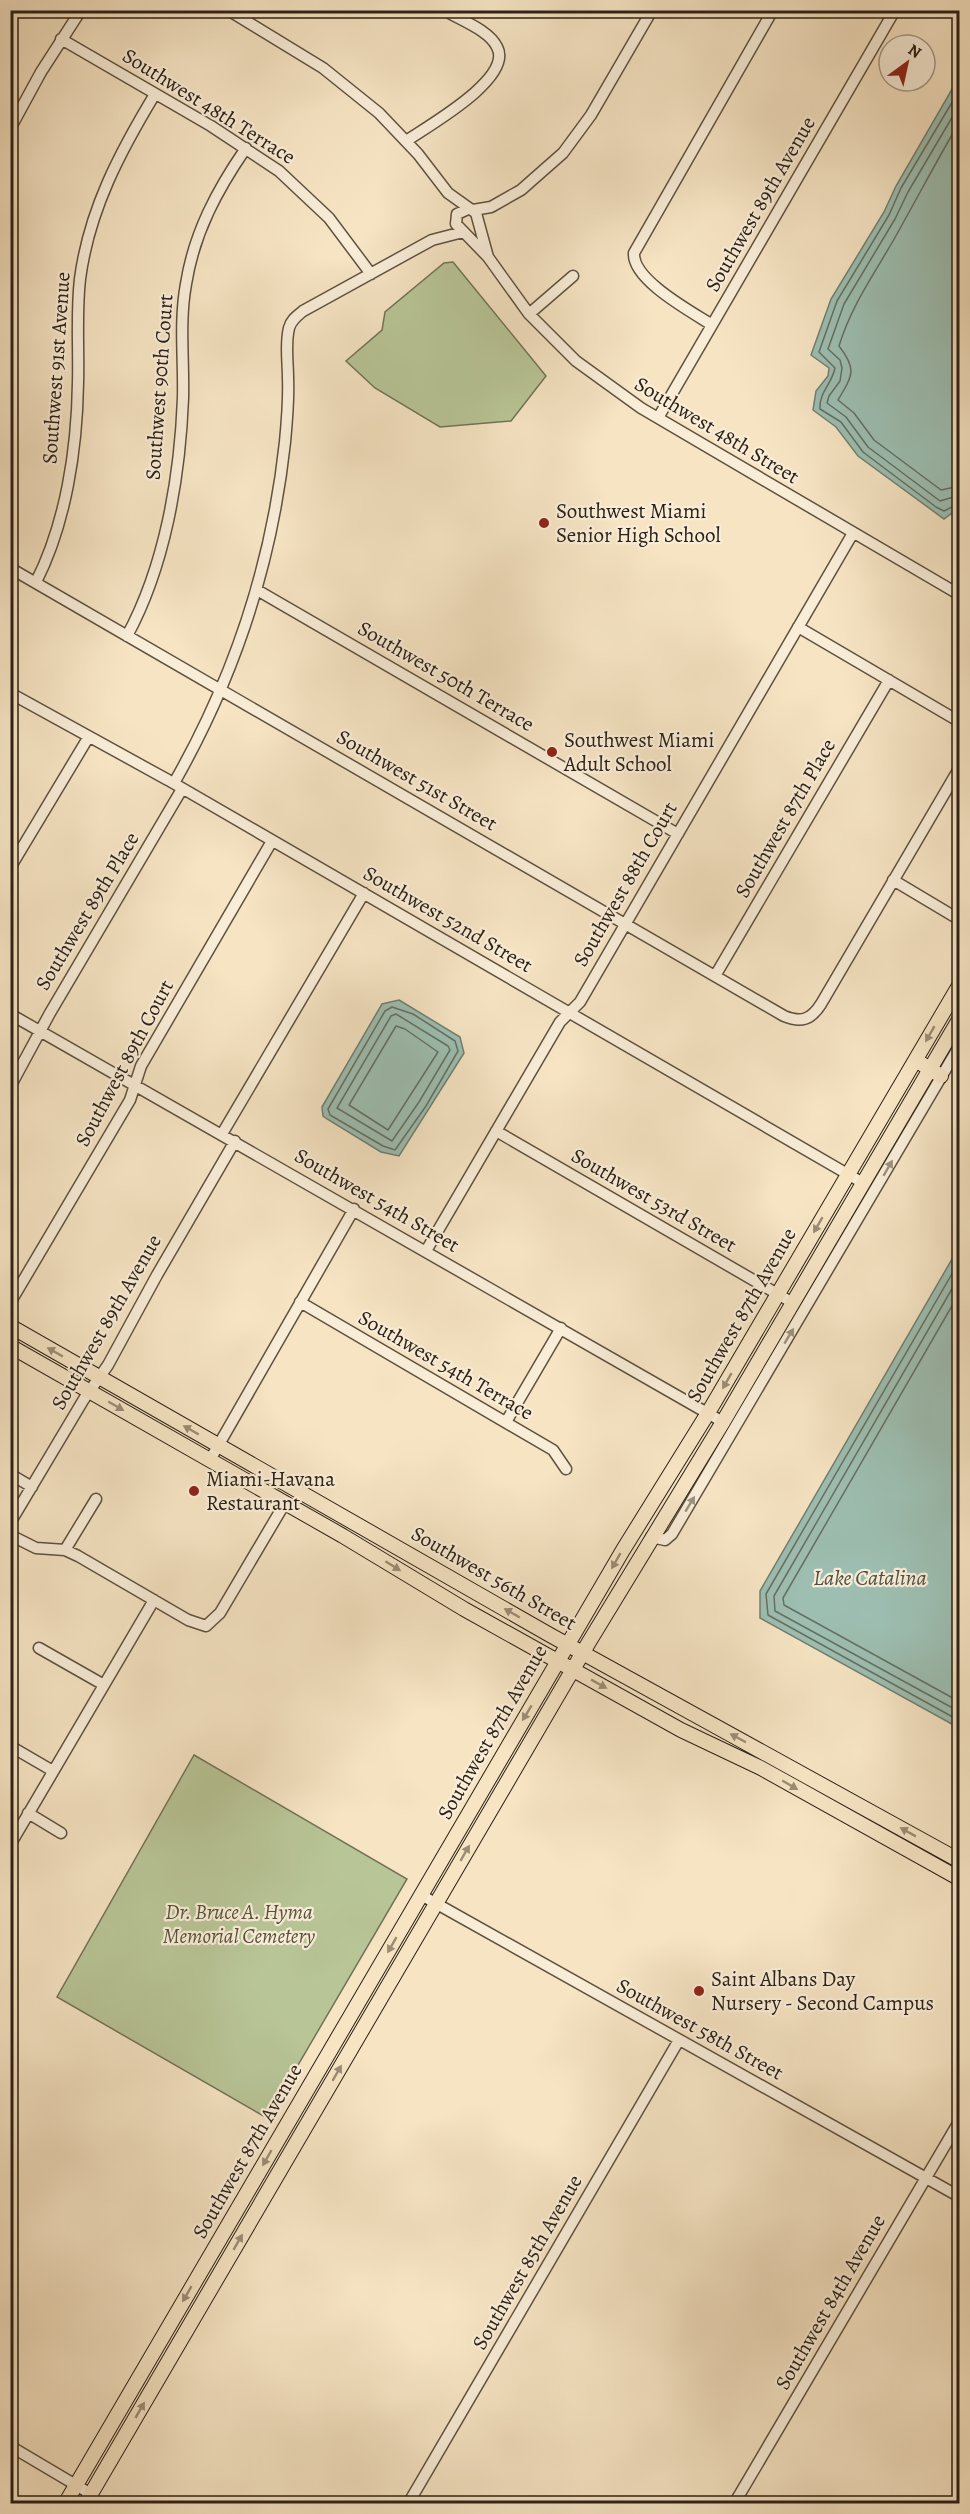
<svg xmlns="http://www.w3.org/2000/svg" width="970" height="2514" viewBox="0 0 970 2514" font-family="Alegreya,serif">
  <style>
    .green { fill: #b8c597; stroke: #727356; stroke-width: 1.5 }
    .water { fill: #9dbfb2; stroke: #708074; stroke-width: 1.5 }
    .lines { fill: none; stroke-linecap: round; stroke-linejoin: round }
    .shore { stroke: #647064; stroke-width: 1.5 }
    .minor-casing { stroke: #5e5241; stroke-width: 13 }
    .major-casing { stroke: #2c2116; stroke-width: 16 }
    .minor { stroke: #f9edd8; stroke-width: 10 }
    .major { stroke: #f6e4c3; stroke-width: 14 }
    .oneway { fill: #9b8c75 }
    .oneway2 { fill: #9d9181 }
    .poi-dot { fill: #8f2418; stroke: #f9edd8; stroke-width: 2 }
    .labels { text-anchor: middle; stroke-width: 4.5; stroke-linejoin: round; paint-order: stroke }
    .street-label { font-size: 21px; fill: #2c2116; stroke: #f9edd8 }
    .poi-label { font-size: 21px; fill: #2c2116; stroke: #f9edd8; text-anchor: start }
    .park-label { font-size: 21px; font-style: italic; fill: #56523d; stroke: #f9edd8 }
    .water-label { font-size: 22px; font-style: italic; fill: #4e5045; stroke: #f9edd8 }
  </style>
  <rect width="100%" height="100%" fill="#f6e4c3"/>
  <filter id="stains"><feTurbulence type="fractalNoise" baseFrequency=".00333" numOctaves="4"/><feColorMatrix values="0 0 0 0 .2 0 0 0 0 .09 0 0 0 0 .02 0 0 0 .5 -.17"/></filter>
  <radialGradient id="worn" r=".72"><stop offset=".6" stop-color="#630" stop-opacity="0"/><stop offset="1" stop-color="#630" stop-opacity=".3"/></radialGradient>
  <path class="green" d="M453 262 546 376 511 421 440 427 375 388 346 361 382 330 385 312 444 263Z
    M194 1755 407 1879 267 2118 57 1997Z"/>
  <path class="water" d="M959 77 960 507 944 519 858 456 836 427 813 410 816 391 828 376 829 368 811 355 831 299 884 212 896 186Z
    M399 1000 460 1037 464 1053 399 1156 381 1152 327 1119 323 1116 322 1107 382 1004Z
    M959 1247 960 1728H959L760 1618V1591Z"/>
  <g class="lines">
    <path class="shore" d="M960 89 901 188 889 215 837 301 819 352 835 368C832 384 819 392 820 409L841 422 863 452 936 507 944 511 960 503
      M960 104 908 192 895 219 844 304 828 349 840 360 842 368 840 381 829 396 827 403 846 417 868 447 940 501 960 495
      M960 121C940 155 922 189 903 223 881 265 853 300 839 346 857 369 853 375 838 400L854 413 874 440 941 490 960 486
      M392 1007 413 1014 455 1041 458 1051 426 1106 395 1150 383 1146 330 1115 328 1109 385 1011Z
      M396 1014 448 1046 450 1050 419 1102 392 1141 337 1108 391 1016Z
      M396 1026 405 1029 438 1052 388 1130 349 1105Z
      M960 1260 766 1594 768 1615 960 1721
      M960 1275 774 1596 775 1611 960 1712
      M960 1292 783 1598 784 1605 960 1702"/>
    <g class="minor-casing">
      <path id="minor" d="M228 10 323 68 379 113 418 154 448 193 476 213 488 257 529 314 576 361 641 408 960 595
        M61 39 211 126 279 171 329 218 371 274
        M10 129 41 72 81 10
        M406 141C428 126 514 78 497 47 489 30 460 20 444 10
        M468 209 457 214 456 224 488 257
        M473 210 491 207 521 190 563 153 591 115 652 10
        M529 314 573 276
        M712 325C692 312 632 280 634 253L773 10
        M658 418 895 10
        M10 568 784 1016C801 1023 811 1020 821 1004L960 767
        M36 582C66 523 77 449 78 383 79 348 76 314 80 279 89 210 120 152 155 94
        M257 590 678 834
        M798 627 960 722
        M127 636C165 566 180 477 183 398 184 360 179 322 186 284 194 233 217 190 246 148
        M10 693 168 780 863 1183
        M174 783C234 678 272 563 285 442 287 421 289 400 288 378 288 362 285 344 289 328 291 320 297 316 303 311L432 240 463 232
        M10 868 88 738
        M893 880 960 920
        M715 976 889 680
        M10 1014 723 1422
        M10 1087 50 1013 182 789
        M496 1131 793 1303
        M222 1134 364 893
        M426 1251 560 1022 580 1002 853 533
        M300 1302 553 1450 566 1469
        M10 1303 130 1100 141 1066 272 841
        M506 1422 561 1328
        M210 1460 354 1209
        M10 1474 32 1487
        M10 1523 84 1399 108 1365 157 1275 235 1141
        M10 1535 36 1548 65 1550 78 1556 188 1620 206 1626 220 1613 285 1503
        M651 1537 665 1540 672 1534 960 1045
        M65 1550 96 1499
        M39 1648 104 1685
        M10 1746 53 1771
        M28 1813 61 1833
        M10 1845 154 1600
        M421 1895 960 2197
        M10 2446 91 2494
        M408 2504 679 2040
        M734 2504 960 2120"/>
    </g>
    <g class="major-casing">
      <path id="major" d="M922 1064 941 1076
        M10 1326 550 1635 960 1861
        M10 1346 343 1536 464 1609 681 1730 761 1768 960 1879
        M65 2504 623 1550 708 1413 960 984
        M85 2504 589 1642 723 1422 960 1018"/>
    </g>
    <use href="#minor" class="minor"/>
    <use href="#major" class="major"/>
  </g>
  <defs><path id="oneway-solid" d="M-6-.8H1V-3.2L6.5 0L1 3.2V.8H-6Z" transform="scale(1.5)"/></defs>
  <g class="oneway">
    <use href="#oneway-solid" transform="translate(930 1034) rotate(120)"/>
    <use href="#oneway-solid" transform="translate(818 1225) rotate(120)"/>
    <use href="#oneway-solid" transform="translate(55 1352) rotate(-150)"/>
    <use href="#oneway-solid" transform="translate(727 1381) rotate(120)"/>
    <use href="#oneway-solid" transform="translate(116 1406) rotate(30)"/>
    <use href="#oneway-solid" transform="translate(191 1430) rotate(-150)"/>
    <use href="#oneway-solid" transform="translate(616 1561) rotate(120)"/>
    <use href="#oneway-solid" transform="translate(393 1566) rotate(32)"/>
    <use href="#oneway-solid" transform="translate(512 1613) rotate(-150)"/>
    <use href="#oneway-solid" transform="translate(599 1684) rotate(29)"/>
    <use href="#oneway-solid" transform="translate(527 1713) rotate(121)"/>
    <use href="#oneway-solid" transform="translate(738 1738) rotate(-152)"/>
    <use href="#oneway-solid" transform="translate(790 1785) rotate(30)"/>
    <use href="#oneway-solid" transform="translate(908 1832) rotate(-151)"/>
    <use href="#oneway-solid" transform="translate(465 1853) rotate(-60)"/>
    <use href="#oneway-solid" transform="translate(392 1945) rotate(120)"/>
    <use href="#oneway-solid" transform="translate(337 2073) rotate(-60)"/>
    <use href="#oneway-solid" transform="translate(267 2158) rotate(120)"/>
    <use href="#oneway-solid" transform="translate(238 2242) rotate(-60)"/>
    <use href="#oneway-solid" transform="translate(187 2294) rotate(120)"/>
    <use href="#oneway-solid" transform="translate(140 2410) rotate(-60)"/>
  </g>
  <g class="oneway2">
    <use href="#oneway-solid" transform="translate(888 1168) rotate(-60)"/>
    <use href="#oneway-solid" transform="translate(789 1336) rotate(-59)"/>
    <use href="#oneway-solid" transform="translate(690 1504) rotate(-59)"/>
  </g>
  <g class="poi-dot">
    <circle cx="544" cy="523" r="6"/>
    <circle cx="552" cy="752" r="6"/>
    <circle cx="194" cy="1491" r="6"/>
    <circle cx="699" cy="1991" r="6"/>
  </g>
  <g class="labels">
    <g class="street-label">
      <text transform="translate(209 106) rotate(32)" y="7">Southwest 48th Terrace</text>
      <text transform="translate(760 204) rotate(-60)" y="7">Southwest 89th Avenue</text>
      <text transform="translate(56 368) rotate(-86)" y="7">Southwest 91st Avenue</text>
      <text transform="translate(159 387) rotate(-86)" y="7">Southwest 90th Court</text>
      <text transform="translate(717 430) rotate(31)" y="7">Southwest 48th Street</text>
      <text transform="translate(446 676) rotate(30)" y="7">Southwest 50th Terrace</text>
      <text transform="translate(417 780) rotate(30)" y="7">Southwest 51st Street</text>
      <text transform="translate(785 818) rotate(-60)" y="7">Southwest 87th Place</text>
      <text transform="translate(625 884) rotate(-60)" y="7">Southwest 88th Court</text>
      <text transform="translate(87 911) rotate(-59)" y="7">Southwest 89th Place</text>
      <text transform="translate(448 919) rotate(30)" y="7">Southwest 52nd Street</text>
      <text transform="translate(124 1063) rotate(-62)" y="7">Southwest 89th Court</text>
      <text transform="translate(377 1200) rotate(30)" y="7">Southwest 54th Street</text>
      <text transform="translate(654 1200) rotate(30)" y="7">Southwest 53rd Street</text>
      <text transform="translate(741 1315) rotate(-60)" y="7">Southwest 87th Avenue</text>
      <text transform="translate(106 1322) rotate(-60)" y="7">Southwest 89th Avenue</text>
      <text transform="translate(446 1365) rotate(30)" y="7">Southwest 54th Terrace</text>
      <text transform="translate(494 1578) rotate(30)" y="7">Southwest 56th Street</text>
      <text transform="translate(492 1732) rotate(-60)" y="7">Southwest 87th Avenue</text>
      <text transform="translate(700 2029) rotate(29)" y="7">Southwest 58th Street</text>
      <text transform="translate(247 2151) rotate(-60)" y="7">Southwest 87th Avenue</text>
      <text transform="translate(527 2262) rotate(-60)" y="7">Southwest 85th Avenue</text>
      <text transform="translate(830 2302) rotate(-60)" y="7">Southwest 84th Avenue</text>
    </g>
    <g class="poi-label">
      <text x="556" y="518">Southwest Miami<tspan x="556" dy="24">Senior High School</tspan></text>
      <text x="564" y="747">Southwest Miami<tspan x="564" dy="24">Adult School</tspan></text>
      <text x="206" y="1486">Miami-Havana<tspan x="206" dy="24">Restaurant</tspan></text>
      <text x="711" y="1986">Saint Albans Day<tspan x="711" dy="24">Nursery - Second Campus</tspan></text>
    </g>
    <g class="park-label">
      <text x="239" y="1919">Dr. Bruce A. Hyma<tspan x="239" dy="24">Memorial Cemetery</tspan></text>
    </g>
    <g class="water-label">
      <text x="870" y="1585">Lake Catalina</text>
    </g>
  </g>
  <rect width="970" height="2514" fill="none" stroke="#f6e4c3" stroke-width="36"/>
  <rect x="12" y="12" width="946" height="2490" fill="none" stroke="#2c2116" stroke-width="3"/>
  <rect x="18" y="18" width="934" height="2478" fill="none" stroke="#2c2116" stroke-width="1.5"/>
  <g transform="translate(907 63) rotate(33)"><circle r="28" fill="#f9edd8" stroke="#a79b8a" stroke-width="1.5"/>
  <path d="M0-4.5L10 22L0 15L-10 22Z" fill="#8f2418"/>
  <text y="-9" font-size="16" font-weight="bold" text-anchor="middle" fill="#2c2116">N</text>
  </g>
  <rect width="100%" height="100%" filter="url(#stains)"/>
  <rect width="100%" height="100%" fill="url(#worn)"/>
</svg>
